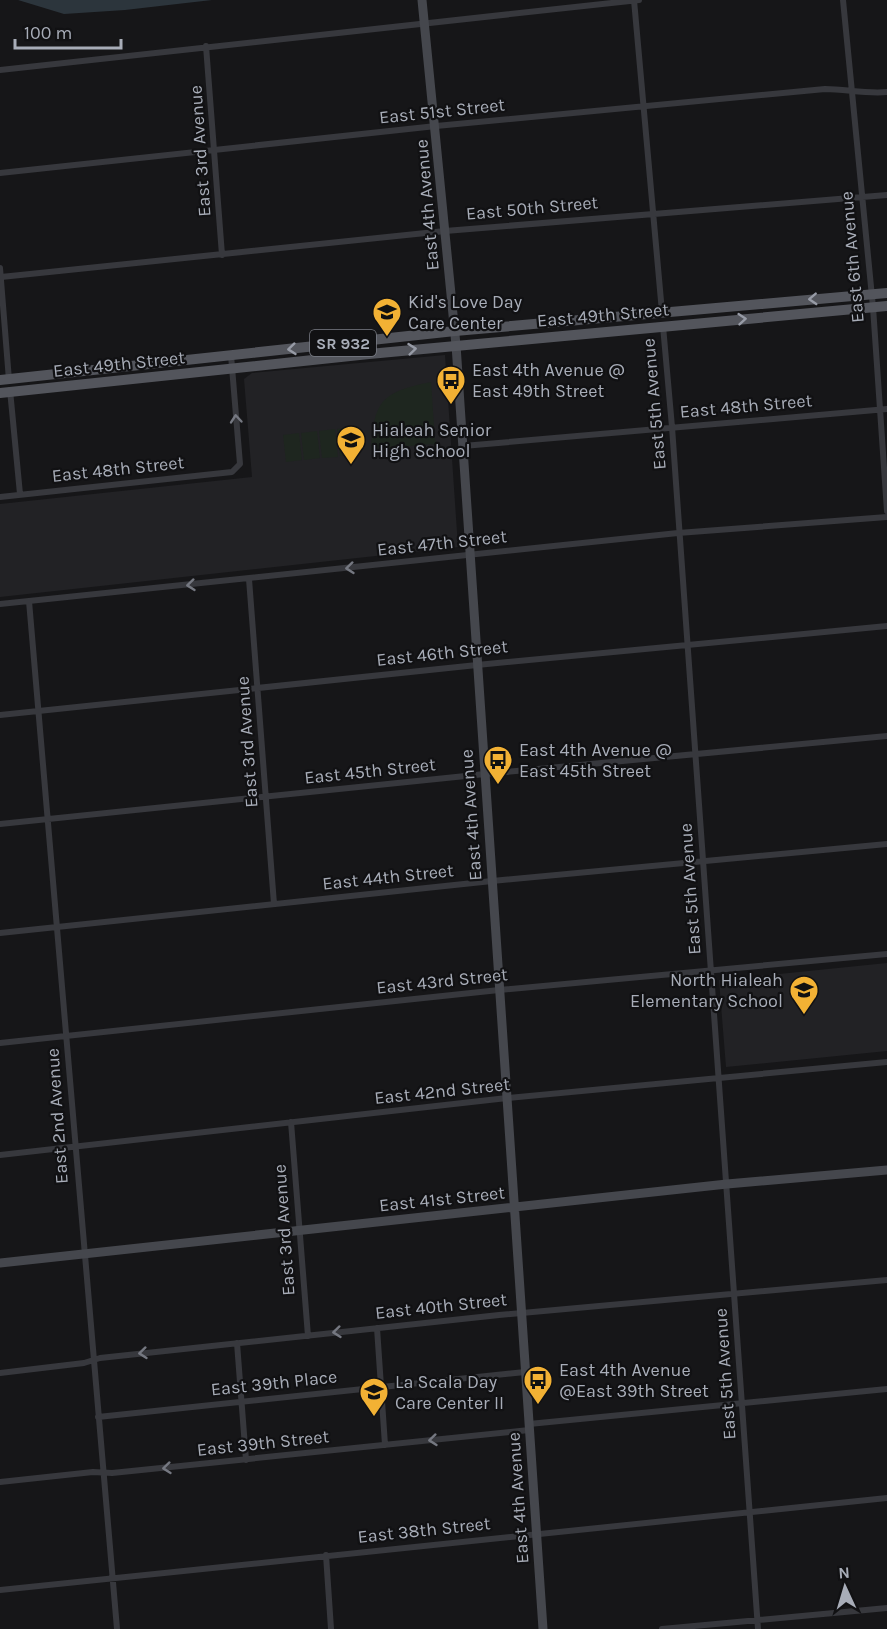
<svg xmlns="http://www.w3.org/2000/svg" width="887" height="1629" viewBox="0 0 887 1629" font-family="Karla,sans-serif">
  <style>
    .built { fill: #222225 }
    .green { fill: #1e261f }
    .water { fill: #2c353c }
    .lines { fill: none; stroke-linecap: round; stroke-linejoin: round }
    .street { stroke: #37383d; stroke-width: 6 }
    .secondary { stroke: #45474d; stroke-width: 9 }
    .primary { stroke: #53555c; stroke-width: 10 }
    .oneway { stroke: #979ba6 }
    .oneway2 { stroke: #757881 }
    .labels { text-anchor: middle; stroke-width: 4.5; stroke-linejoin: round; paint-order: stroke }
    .shield { fill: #111113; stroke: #7b7e86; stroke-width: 1.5 }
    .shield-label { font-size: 16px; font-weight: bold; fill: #a8adb8 }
    .street-label { font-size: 18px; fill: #a8adb8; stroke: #111113 }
    .poi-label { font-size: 18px; fill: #a8adb8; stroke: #111113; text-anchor: start }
  </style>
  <rect width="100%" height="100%" fill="#161618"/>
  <path class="built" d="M445 355 458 547 0 597V504L252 477 244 379 252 373Z
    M887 963V1051L726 1067 719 980Z"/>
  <path class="green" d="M431 382 435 440 439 446 431 444 371 450C374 400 382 392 431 382Z
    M354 427 357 454 340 456 337 429Z
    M335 429 338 457 322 458 319 431Z
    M317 431 320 458 304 460 301 433Z
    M299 433 302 460 286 462 283 435Z"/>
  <path class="water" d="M18 0H212L125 10 64 14Z"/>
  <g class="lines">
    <path class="street" d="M634 0 662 312
      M843 0 873 307 887 511
      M206 46 222 255
      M0 70 639 0
      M0 173 436 126 825 89C846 89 865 94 887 92
      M0 268 9 380
      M1 277 445 231 887 195
      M663 326 672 427 758 1629
      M10 390 20 494
      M463 446 887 409
      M0 497 232 472 240 464 231 355
      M249 579 274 904
      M29 601 117 1629
      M0 604 678 533 887 517
      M0 715 477 665 887 626
      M0 824 485 774 887 736
      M0 933 492 881 887 844
      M0 1043 499 990 887 954
      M291 1122 308 1336
      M0 1155 507 1098 887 1062
      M377 1328 385 1445
      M237 1343 246 1460
      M0 1373 84 1363 100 1358 499 1315 887 1280
      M98 1417 525 1372
      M529 1424 887 1389
      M0 1482 93 1472 112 1473 529 1430
      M326 1555 331 1629
      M0 1590 887 1498
      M662 1629 887 1608"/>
    <path class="secondary" d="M422 0 456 345 543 1629
      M0 1263 727 1184 887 1170"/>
    <path class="primary" d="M0 380 455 331 887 293
      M0 393 369 354 887 306"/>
  </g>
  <defs><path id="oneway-chevron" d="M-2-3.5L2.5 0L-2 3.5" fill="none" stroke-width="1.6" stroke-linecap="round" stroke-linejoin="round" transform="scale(1.5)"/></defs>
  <g class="oneway">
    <use href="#oneway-chevron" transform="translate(813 299) rotate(177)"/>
    <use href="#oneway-chevron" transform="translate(742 319) rotate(-5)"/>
    <use href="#oneway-chevron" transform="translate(292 349) rotate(174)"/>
    <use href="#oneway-chevron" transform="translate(412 349) rotate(-6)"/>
  </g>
  <g class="oneway2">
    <use href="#oneway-chevron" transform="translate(236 419) rotate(-95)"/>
    <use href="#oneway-chevron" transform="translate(350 568) rotate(174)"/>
    <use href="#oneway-chevron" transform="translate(191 585) rotate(174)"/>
    <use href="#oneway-chevron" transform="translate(337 1332) rotate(174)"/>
    <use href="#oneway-chevron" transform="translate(143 1353) rotate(174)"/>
    <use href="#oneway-chevron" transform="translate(433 1440) rotate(174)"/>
    <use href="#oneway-chevron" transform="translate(167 1468) rotate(174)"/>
  </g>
  <defs>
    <g id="school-pin" transform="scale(1.5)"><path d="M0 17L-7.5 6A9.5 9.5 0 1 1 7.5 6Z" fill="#f2b134" stroke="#111113"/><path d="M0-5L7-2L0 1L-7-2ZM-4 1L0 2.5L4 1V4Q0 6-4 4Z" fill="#111"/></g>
    <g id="bus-pin" transform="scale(1.5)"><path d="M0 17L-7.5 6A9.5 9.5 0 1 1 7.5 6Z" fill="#f2b134" stroke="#111113"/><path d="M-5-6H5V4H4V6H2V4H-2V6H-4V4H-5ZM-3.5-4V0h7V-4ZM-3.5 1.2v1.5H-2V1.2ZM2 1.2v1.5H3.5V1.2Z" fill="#111"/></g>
  </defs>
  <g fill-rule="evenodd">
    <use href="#school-pin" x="387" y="312"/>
    <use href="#bus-pin" x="451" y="380"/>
    <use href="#school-pin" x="351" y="440"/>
    <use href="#bus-pin" x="498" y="760"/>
    <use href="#school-pin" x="804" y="990"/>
    <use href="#bus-pin" x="538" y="1380"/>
    <use href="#school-pin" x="374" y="1392"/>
  </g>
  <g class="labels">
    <rect class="shield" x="310" y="330" width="66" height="26" rx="4.5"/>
    <g class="shield-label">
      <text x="343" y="349">SR 932</text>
    </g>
    <g class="street-label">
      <text transform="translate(442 111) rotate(-6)" y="6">East 51st Street</text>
      <text transform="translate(200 151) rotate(-94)" y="6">East 3rd Avenue</text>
      <text transform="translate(427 205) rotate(-95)" y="6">East 4th Avenue</text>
      <text transform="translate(532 208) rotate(-5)" y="6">East 50th Street</text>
      <text transform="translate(852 257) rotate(-95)" y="6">East 6th Avenue</text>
      <text transform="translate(603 315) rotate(-5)" y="6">East 49th Street</text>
      <text transform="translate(119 364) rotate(-6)" y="6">East 49th Street</text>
      <text transform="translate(654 404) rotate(-95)" y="6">East 5th Avenue</text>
      <text transform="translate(746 406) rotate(-5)" y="6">East 48th Street</text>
      <text transform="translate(118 469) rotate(-6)" y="6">East 48th Street</text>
      <text transform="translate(442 543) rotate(-6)" y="6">East 47th Street</text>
      <text transform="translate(442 653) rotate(-6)" y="6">East 46th Street</text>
      <text transform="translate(247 742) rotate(-94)" y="6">East 3rd Avenue</text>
      <text transform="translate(370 771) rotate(-6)" y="6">East 45th Street</text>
      <text transform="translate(471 815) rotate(-94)" y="6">East 4th Avenue</text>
      <text transform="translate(388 877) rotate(-6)" y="6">East 44th Street</text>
      <text transform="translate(690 889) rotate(-94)" y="6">East 5th Avenue</text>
      <text transform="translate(442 981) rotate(-6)" y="6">East 43rd Street</text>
      <text transform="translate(442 1091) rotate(-6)" y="6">East 42nd Street</text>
      <text transform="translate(57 1116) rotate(-94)" y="6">East 2nd Avenue</text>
      <text transform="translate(442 1199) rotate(-6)" y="6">East 41st Street</text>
      <text transform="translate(284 1230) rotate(-94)" y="6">East 3rd Avenue</text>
      <text transform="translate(441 1306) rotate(-6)" y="6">East 40th Street</text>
      <text transform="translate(725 1374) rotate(-94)" y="6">East 5th Avenue</text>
      <text transform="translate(274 1383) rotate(-6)" y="6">East 39th Place</text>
      <text transform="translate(263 1443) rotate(-6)" y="6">East 39th Street</text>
      <text transform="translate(518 1498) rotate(-94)" y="6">East 4th Avenue</text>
      <text transform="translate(424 1530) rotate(-6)" y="6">East 38th Street</text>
    </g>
    <g class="poi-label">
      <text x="408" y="308">Kid's Love Day<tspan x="408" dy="21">Care Center</tspan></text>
      <text x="472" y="376">East 4th Avenue @<tspan x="472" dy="21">East 49th Street</tspan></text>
      <text x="372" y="436">Hialeah Senior<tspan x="372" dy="21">High School</tspan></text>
      <text x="519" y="756">East 4th Avenue @<tspan x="519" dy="21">East 45th Street</tspan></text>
      <text x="783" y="986" text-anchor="end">North Hialeah<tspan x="783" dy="21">Elementary School</tspan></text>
      <text x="559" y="1376">East 4th Avenue<tspan x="559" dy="21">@East 39th Street</tspan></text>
      <text x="395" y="1388">La Scala Day<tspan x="395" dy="21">Care Center II</tspan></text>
    </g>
  </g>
  <g transform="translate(845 1587) rotate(356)" stroke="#111113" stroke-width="4.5" paint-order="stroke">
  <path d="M0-4.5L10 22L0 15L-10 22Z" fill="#a8adb8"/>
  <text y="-9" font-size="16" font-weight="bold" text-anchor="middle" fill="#a8adb8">N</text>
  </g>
  <path d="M15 39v9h106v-9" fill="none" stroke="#a8adb8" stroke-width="3"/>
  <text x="24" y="39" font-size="18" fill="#a8adb8" stroke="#111113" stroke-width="4.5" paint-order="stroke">100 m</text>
</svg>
